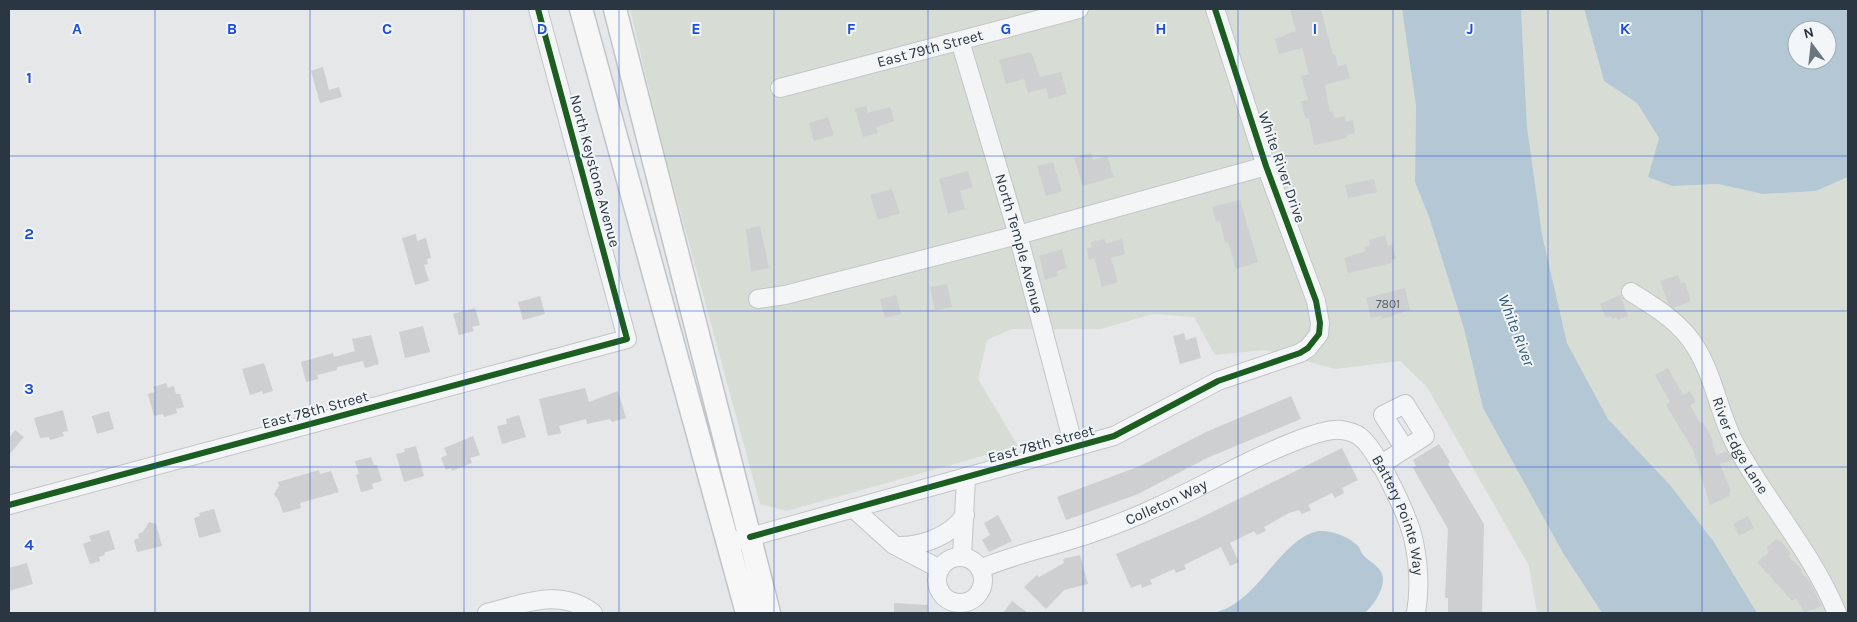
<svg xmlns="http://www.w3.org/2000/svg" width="1857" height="622" viewBox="0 0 1857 622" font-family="Karla,sans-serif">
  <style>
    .green { fill: #d7ddd5 }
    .water { fill: #b3c8d4; fill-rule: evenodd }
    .building { fill: #cdcfd1 }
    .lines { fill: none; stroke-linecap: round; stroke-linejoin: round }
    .minor-casing { stroke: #c3c5c7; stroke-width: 20 }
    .major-casing { stroke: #c1c4c7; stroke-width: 25 }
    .minor { stroke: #f4f5f6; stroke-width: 18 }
    .major { stroke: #f7f7f8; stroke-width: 22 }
    .cycleway-casing { stroke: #f3f6f8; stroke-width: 9 }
    .cycleway { stroke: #1b5e20; stroke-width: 6 }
    .grid { fill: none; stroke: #1d4ed8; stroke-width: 1; stroke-opacity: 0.55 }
    .labels { text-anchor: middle; stroke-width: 4; stroke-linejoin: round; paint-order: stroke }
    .number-label { font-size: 12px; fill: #545e67 }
    .street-label { font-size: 15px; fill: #2a3743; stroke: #f3f6f8 }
    .water-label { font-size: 16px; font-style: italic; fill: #345d78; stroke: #f3f6f8 }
    .grid-label { font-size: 16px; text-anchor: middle; font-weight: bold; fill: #1d4ed8; stroke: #f3f6f8; stroke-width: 4; stroke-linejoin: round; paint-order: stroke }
  </style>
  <rect width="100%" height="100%" fill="#e5e7e9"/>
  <path class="green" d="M630 9H1402L1416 106 1415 182 1429 217 1464 329 1483 408 1563 553 1602 613H1537L1529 566 1427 387 1400 361 1335 369 1265 350 1215 355 1194 317 1153 314 1101 329H1012L987 340 978 379 1018 446 787 511 760 504 662 144Z
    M1521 9H1584L1604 81 1637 103 1659 138 1649 177 1672 186 1718 184 1763 194 1816 191 1848 177V613H1757L1714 542 1670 485 1608 419 1567 343 1542 234 1527 127Z"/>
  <path class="water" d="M1402 9H1521L1527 127 1542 234 1567 343 1608 419 1670 485 1714 542 1757 613H1602L1563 553 1483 408 1464 329 1429 217 1415 182 1416 106Z
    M1584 9H1848V177L1816 191 1763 194 1718 184 1672 186 1648 177 1659 138 1637 103 1604 81ZM1797 30H1827V60H1797Z
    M1318 531C1331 530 1348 536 1358 546 1360 548 1361 553 1364 556 1370 562 1383 568 1383 579 1383 592 1373 605 1365 613H1214C1261 601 1277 541 1318 531Z"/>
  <path class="building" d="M1290 9H1321L1333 55 1335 54 1338 66 1346 64 1350 78 1325 85 1330 112 1333 111 1334 118 1345 116 1346 122 1353 120 1355 133 1347 135V138L1314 145 1309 119 1305 118 1301 101 1308 100 1301 76 1309 74 1302 48 1279 54 1275 39 1296 31Z
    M1030 52 1032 54 1040 77 1061 72 1067 94 1049 99 1046 88 1028 93 1024 79 1006 84 999 60Z
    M323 67 329 90 339 87 342 97 320 103 311 71Z
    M866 106 868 113 890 107 894 121 876 127 878 133 863 137 855 109Z
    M828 117 834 135 814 141 809 123Z
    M1091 153 1093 160 1107 156 1114 177 1083 186 1074 158Z
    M1053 162 1062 191 1046 196 1037 166Z
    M968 171 973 187 960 191 965 209 948 214 939 179Z
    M1374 179 1377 192 1348 198 1345 185Z
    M892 189 900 213 878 220 870 195Z
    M1240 200 1258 262 1236 269 1228 242 1225 243 1220 221 1216 222 1212 207Z
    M760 226 769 268 751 272 746 229Z
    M416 234 417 241 426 238 431 258 427 259 428 264 424 265 429 281 415 285 402 238Z
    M1385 235 1388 246 1392 245 1396 259 1391 260 1392 263 1348 273 1344 258 1366 251 1364 247 1370 245 1369 240Z
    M1105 239 1106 244 1122 239 1125 254 1111 258 1118 282 1102 287 1094 258 1089 260 1087 249 1092 247 1091 242Z
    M1062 249 1067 268 1057 271 1058 276 1045 280 1039 256Z
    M1678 275 1681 283 1685 282 1691 301 1673 308 1668 303 1660 281Z
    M947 284 952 307 935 310 930 287Z
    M1405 288 1410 310 1382 319 1381 316 1371 318 1366 298Z
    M896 295 901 314 885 318 880 299Z
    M1620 295 1628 316 1618 320 1616 317 1612 319 1611 316 1606 318 1600 304Z
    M540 296 545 314 523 320 518 302Z
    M475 308 480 325 472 327 474 331 459 335 453 314Z
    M423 326 430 352 405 358 399 332Z
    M1184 333 1186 340 1196 337 1201 358 1180 364 1173 336Z
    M371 335 379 364 365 368 363 361 337 367V370L317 375 318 379 306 382 301 362 333 353 334 357 355 351 352 339Z
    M264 363 273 391 263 394 262 391 250 395 242 369Z
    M1668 368 1683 395 1690 391 1696 402 1690 405 1700 423 1703 422 1711 436 1716 455 1727 451 1732 460 1720 464 1731 491 1729 492 1730 496 1710 505 1693 450 1666 405 1670 402 1655 375Z
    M166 383 168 388 174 386 176 394H180L184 407 176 409 177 413 164 417 163 414 154 416 148 394 155 392 153 387Z
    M585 388 589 402 618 391 626 418 612 422 610 419 587 424 586 419 559 426 561 433 548 436 539 399Z
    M1291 396 1301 419 1207 458 1138 494 1066 520 1057 497 1140 466 1206 432Z
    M63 410 68 431 62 432 64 436 50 440 49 437 40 438 34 418Z
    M109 411 114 429 97 434 92 416Z
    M519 415 526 437 502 444 497 426 507 424 506 419Z
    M15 430 24 437 9 455V438Z
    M473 436 480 455 470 458 472 463 452 471 451 468 446 470 441 458 447 455 444 448Z
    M1439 444 1450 462 1448 464 1484 524 1482 613H1448V598H1445L1448 529 1413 468 1416 466 1413 460Z
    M416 446 424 476 404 482 396 454 405 452 404 449Z
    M1342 448 1358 480 1342 488 1344 493 1335 498 1332 493 1308 505 1311 510 1302 514 1299 510 1289 513 1264 527 1266 531 1257 535 1254 531 1230 543 1239 562 1230 566 1221 547 1184 565 1186 569 1176 573 1174 569 1150 580 1152 584 1142 588 1141 584 1131 588 1116 554 1196 520Z
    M371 457 374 465H377L382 481 372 484 373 489 361 492 356 475 359 474 355 461Z
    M319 470 320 474 331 471 339 492 300 503 301 508 283 513 279 501 274 494 279 486 278 482Z
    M214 509 221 532 199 538 194 518 200 516 199 513Z
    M998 515 1012 541 989 552 982 540 990 535 984 523Z
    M1748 516 1754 528 1739 536 1733 524Z
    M149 522 156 524 162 546 137 552 134 540 139 538 138 534 143 532Z
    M109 530 115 549 104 553 105 555 99 557 100 561 90 564 83 544 91 541 89 536Z
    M1777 539 1779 542 1781 541 1791 554 1788 556 1802 570 1801 572 1810 582 1822 606 1804 613 1796 598 1792 601 1757 562 1768 553 1767 547Z
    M1080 555 1088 584 1064 590 1046 609 1024 587 1037 575 1039 577 1064 563 1063 559Z
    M27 563 33 584 9 591V568Z
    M1012 601 1028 613H1003Z
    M894 603 928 605 927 613H894Z"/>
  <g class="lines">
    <g class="minor-casing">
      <g id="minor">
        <path id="s1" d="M960 41 1018 235 1074 447"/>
        <path id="s2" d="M780 88 1079 9"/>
        <path id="s3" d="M1631 292C1652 305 1675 319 1690 339 1714 371 1717 410 1735 444 1766 501 1812 552 1837 613"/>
        <path d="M758 299 785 295 1018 235 1266 166"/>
        <path d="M1380 465 1405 449 1383 415 1405 404 1425 436 1405 449"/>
        <path d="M9 505 627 339 538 9"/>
        <path d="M853 508 894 545 940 569"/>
        <path d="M739 540 1114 436 1218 381 1300 353 1308 348 1319 334 1320 323 1316 301 1266 166 1215 9"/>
        <path d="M896 546C921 547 951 536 965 515"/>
        <circle cx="960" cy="580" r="23"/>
        <path d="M962 557 966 477"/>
        <path id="s4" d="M980 569C1017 553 1056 546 1095 532 1146 515 1194 489 1242 465 1262 455 1321 427 1341 430 1347 431 1354 432 1359 436 1377 448 1410 520 1414 542 1419 566 1420 589 1416 613"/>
        <path d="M487 613C523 604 560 587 593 613"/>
      </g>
    </g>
    <g class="major-casing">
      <path id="major" d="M581 9 747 613
        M615 9 769 613"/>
    </g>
    <use href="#minor" class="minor"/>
    <use href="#major" class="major"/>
    <g class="cycleway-casing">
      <path id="cycleway" d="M9 505 627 339 538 9
        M750 537 1114 436 1218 381 1300 353 1308 348 1319 334 1320 323 1316 301 1266 166 1215 9"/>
    </g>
    <use href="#cycleway" class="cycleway"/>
  </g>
  <path class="grid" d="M155 9V613M310 9V613M464 9V613M619 9V613M774 9V613M928 9V613M1083 9V613M1238 9V613M1393 9V613M1548 9V613M1702 9V613M9 156H1848M9 311H1848M9 467H1848"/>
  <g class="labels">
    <g class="number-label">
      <text x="1388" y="308">7801</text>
    </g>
    <g class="street-label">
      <text dy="5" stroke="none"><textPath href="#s2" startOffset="155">East 79th Street</textPath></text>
      <text transform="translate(1282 167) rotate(71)" y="5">White River Drive</text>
      <text transform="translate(595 171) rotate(75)" y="5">North Keystone Avenue</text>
      <text dy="5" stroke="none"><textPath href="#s1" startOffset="211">North Temple Avenue</textPath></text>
      <text transform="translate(315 410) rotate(-15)" y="5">East 78th Street</text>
      <text transform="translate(1041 444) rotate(-15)" y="5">East 78th Street</text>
      <text dy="5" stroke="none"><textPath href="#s3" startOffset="194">River Edge Lane</textPath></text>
      <text dy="5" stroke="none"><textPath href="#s4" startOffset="198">Colleton Way</textPath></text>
      <text dy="5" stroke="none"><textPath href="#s4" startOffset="498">Battery Pointe Way</textPath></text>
    </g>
    <g class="water-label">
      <text transform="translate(1517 330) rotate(69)" y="6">White River</text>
    </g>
  </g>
  <g class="grid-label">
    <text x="77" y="34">A</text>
    <text x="232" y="34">B</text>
    <text x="387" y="34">C</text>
    <text x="542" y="34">D</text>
    <text x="696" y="34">E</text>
    <text x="851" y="34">F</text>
    <text x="1006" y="34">G</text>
    <text x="1161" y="34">H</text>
    <text x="1315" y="34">I</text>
    <text x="1470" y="34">J</text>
    <text x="1625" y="34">K</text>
    <text x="29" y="83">1</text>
    <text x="29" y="239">2</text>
    <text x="29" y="394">3</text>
    <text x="29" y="550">4</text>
  </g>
  <rect width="1857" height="622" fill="none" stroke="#2a3743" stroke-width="20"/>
  <g transform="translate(1812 45) rotate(345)"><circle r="24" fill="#f3f6f8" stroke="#a3aab0"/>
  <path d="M0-4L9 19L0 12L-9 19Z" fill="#6b757d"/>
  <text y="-8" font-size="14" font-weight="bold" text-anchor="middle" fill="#2a3743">N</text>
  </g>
</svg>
